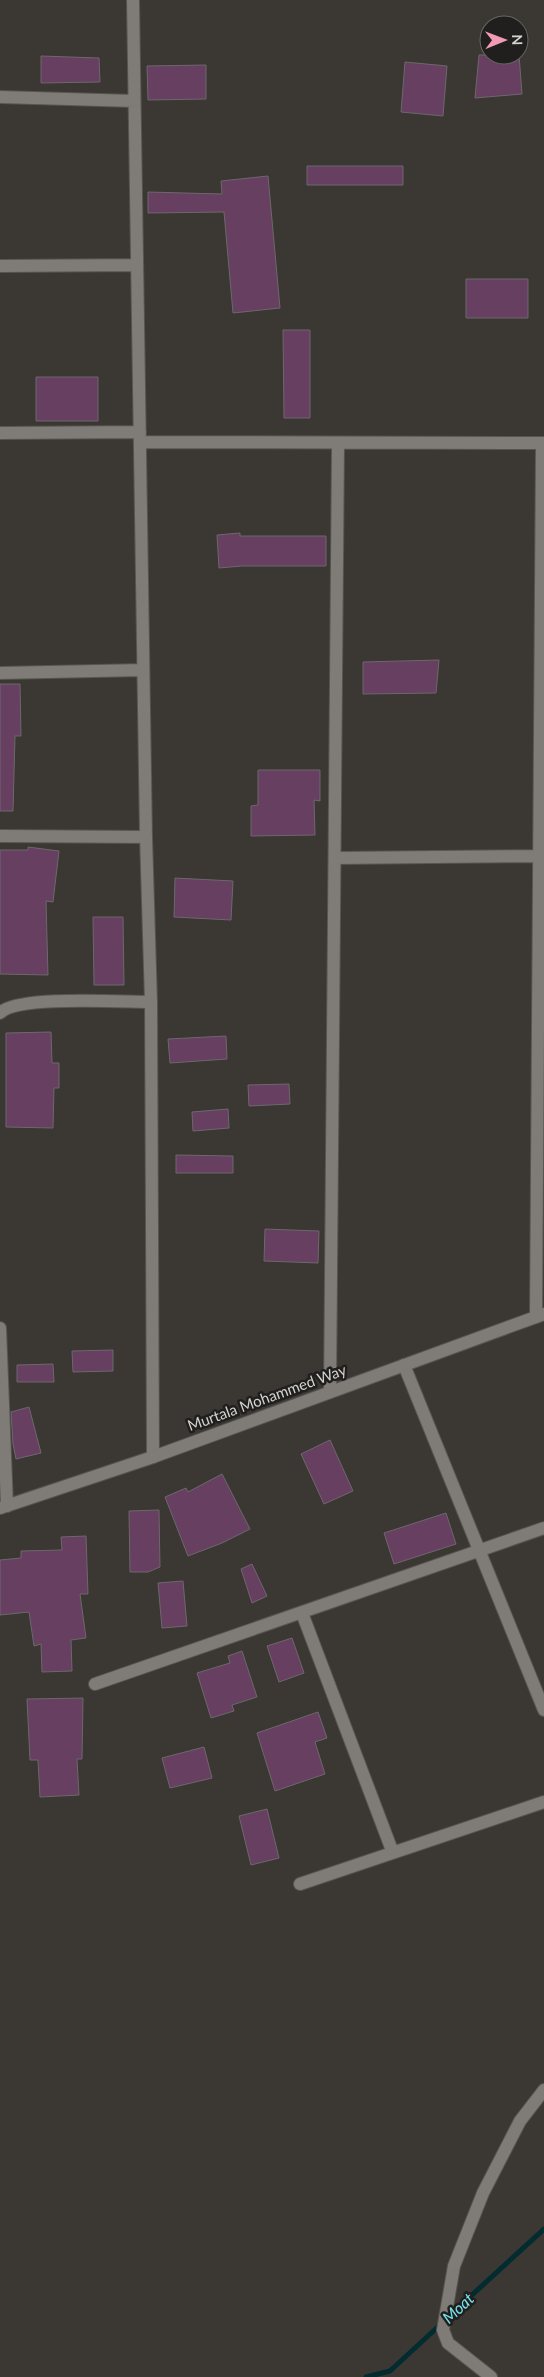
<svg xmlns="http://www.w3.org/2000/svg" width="544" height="2377" viewBox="0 0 544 2377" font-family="Lato,sans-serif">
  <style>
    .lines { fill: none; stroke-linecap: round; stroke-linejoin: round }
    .stream { stroke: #022c30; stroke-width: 5 }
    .building { fill: #663f61; stroke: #6d686c }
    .street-casing { stroke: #585451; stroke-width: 14 }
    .secondary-casing { stroke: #585451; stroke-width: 14 }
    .street { stroke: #7f7b76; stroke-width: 12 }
    .secondary { stroke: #7f7b76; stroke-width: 12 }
    .labels { text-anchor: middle; stroke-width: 5; stroke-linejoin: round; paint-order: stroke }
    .street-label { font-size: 15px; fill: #d5d3d0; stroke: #201f1d }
    .water-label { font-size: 16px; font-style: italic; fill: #75e6f1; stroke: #201f1d }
  </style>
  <rect width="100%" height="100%" fill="#3b3733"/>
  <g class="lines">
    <path class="stream" d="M449 2316 544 2229
      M366 2377 390 2371 441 2324"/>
  </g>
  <path class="building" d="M479 55H519L522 94 475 98Z
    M41 56 99 58 100 82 41 83Z
    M405 62 447 66 443 116 401 112Z
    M206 65V99L148 100 147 66Z
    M307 166H403V185H307Z
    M268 176 280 308 233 313 224 212 148 213V192L222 194 221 181Z
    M466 279H528V318H466Z
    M283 330H310V418H284Z
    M36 377H98V421H36Z
    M240 533V536H326V566H242L219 568 217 535Z
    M439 660 436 693 363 694V662Z
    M0 684H20L21 736H15L13 811H0Z
    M258 770H320V801L314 800 315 835 251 836V806L258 805Z
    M28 847 59 851 53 902 46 901 48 975 0 974V850H28Z
    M175 878 233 881 231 920 174 917Z
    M93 917H123L124 985H94Z
    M51 1032 52 1063H59V1088H54L53 1128 6 1127V1033Z
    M226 1036 227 1059 170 1063 168 1039Z
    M289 1084 290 1104 249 1106 248 1085Z
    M228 1109 229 1128 193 1131 192 1112Z
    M176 1155 233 1156V1173H176Z
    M265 1229 319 1231 318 1263 264 1261Z
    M113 1350V1371L73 1372 72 1351Z
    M53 1364 54 1382H17V1365Z
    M29 1407 41 1453 16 1459 13 1444 11 1412Z
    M330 1440 353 1491 324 1504 301 1454Z
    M222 1474 250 1529 222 1543 188 1556 165 1497 186 1488 188 1492Z
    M159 1510 160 1567 148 1572H130L129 1511Z
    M446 1513 456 1544 394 1564 384 1533Z
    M86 1536 88 1594H80L86 1638 71 1640 72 1671 42 1672 41 1644 34 1646 29 1612 0 1615V1560L21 1558V1551L62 1550 61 1537Z
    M252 1564 267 1596 252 1603 241 1569Z
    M183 1581 187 1626 162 1628 158 1583Z
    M292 1638 304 1673 279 1682 267 1646Z
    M242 1651 257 1697 232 1705 234 1711 211 1718 197 1673 230 1663 228 1656Z
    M83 1698 82 1759H77L79 1795 40 1797 38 1760H30L27 1699Z
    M318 1712 327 1738 315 1742 325 1774 275 1791 257 1733Z
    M204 1747 212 1778 170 1788 162 1758Z
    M267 1809 279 1858 251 1865 239 1816Z"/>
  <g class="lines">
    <g class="street-casing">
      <path id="street" d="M133 0 146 837 151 1002 153 1457
        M0 97 134 101
        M0 266 137 265
        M0 433 140 432
        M140 442 544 443
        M0 673 143 670
        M0 836 146 837
        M335 858 540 856
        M0 1013C17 995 122 1002 151 1002
        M536 1317 542 443
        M0 1328 7 1506
        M404 1365 544 1710
        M330 1392 338 444
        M302 1613 393 1853
        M95 1684 544 1528
        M300 1884 544 1802
        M491 2377 448 2343 443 2330 454 2266 483 2193 520 2121 544 2090"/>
    </g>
    <g class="secondary-casing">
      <path id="secondary" d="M0 1508 153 1457 544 1314"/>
    </g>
    <use href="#street" class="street"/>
    <use href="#secondary" class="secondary"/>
  </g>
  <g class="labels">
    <g class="street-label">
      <text transform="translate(267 1398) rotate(-20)" y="5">Murtala Mohammed Way</text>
    </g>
    <g class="water-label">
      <text transform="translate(458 2308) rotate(-43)" y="6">Moat</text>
    </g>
  </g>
  <g transform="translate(504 40) rotate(89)"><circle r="24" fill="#201f1d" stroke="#686765"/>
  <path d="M0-4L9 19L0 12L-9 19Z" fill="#f09ab4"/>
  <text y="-8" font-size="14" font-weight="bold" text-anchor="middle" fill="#d5d3d0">N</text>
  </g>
</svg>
